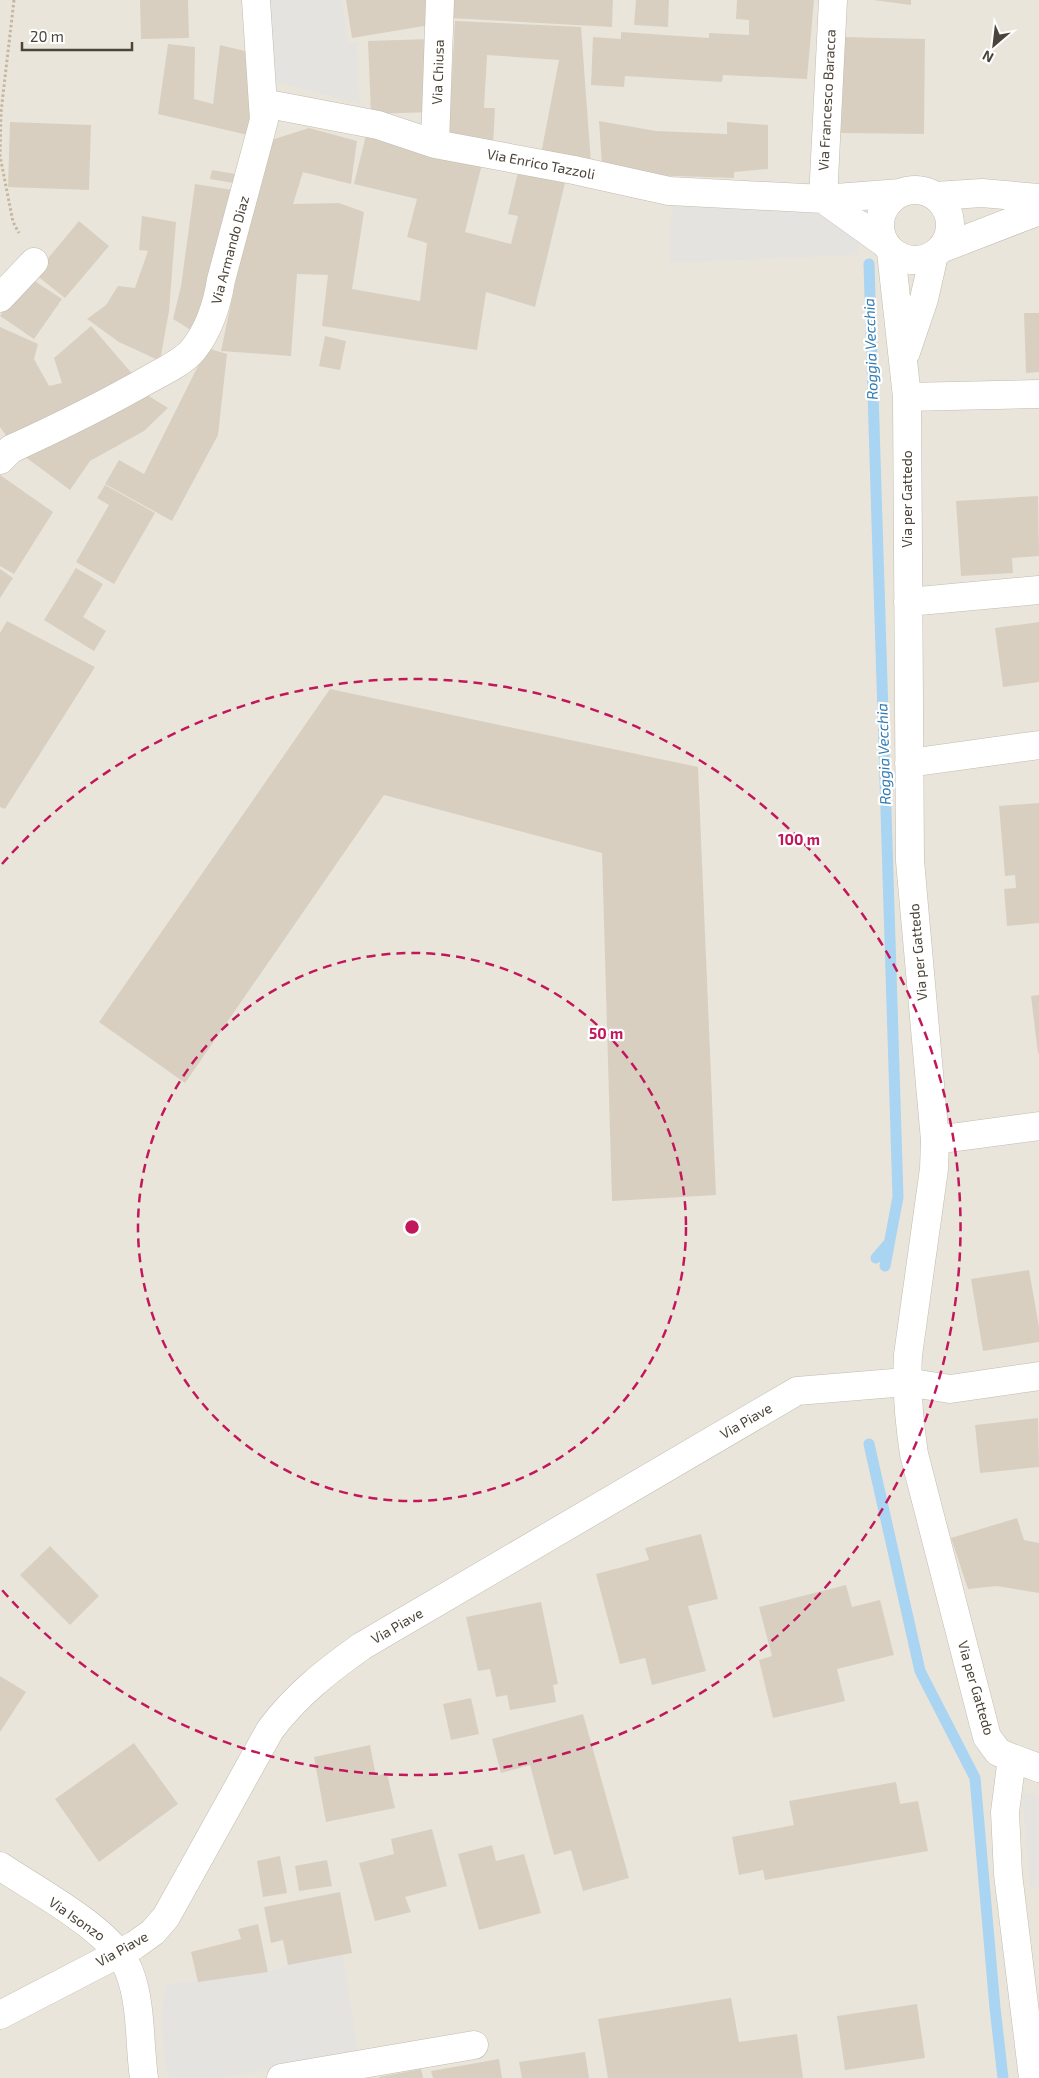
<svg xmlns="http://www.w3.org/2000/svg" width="1039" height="2078" viewBox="0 0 1039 2078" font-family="'Exo 2',sans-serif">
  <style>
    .residential { fill: #eae5da }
    .parking { fill: #e5e3e0 }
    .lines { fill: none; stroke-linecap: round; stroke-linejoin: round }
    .stream { stroke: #a9d4f2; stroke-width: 11 }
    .building { fill: #d8cfc1 }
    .minor-casing { stroke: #c2bbae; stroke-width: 29 }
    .path { stroke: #c4b79f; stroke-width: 3; stroke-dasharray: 2.5 2.5; stroke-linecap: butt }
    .minor { stroke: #fff; stroke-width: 28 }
    .ring { fill: none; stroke: #c2185b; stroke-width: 2.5; stroke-dasharray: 9 6 }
    .labels { text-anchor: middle; stroke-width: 4.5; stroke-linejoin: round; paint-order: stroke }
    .street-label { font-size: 14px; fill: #4b4439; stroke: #fff }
    .water-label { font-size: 15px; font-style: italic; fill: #2e7ab2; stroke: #fff }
    .centre { fill: #c2185b; stroke: #fff; stroke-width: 2.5 }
    .ring-label { font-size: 15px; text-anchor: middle; font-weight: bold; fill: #c2185b; stroke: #fff; stroke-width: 4.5; stroke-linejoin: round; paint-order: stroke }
  </style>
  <rect width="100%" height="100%" fill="#f6f3ec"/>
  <path class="residential" d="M0 0H1039V2078H0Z"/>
  <path class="parking" d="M264 0H342L348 42H357L360 104 268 80Z
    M784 191 863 220 857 255 669 263 672 199Z
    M1022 1792 1039 1796V1888L1030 1887Z
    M343 1955 358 2055 220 2078H169L164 2055 162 2027V2007L167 1984 268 1972 288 1965Z"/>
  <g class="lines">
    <path class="stream" d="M869 264 898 1197 885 1266
      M876 1258 888 1244
      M869 1444 920 1671 975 1778 995 2008 1003 2078"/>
  </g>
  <path class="building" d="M140 0H188L189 38 141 39Z
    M346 0H426L430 25 352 38Z
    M450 0H613L612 27 449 18Z
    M636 0H669L668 27 634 25Z
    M737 0H814L807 79 723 75 722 82 625 76 624 87 591 85 593 37 621 39V32L709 38V33L749 35V20L736 19Z
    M873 0H911V5Z
    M455 21 581 27 591 163 541 154 559 60 487 55 484 108H495L493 147 448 145Z
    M842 37 925 39 924 134 841 133Z
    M429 39 432 112 371 114 368 41Z
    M168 44 195 47 194 99 213 104 220 45 253 53 254 110 248 135 158 114Z
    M599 121 656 131 727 134V122L768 125V169L734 172V178L646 175 602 165Z
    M10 122 91 125 89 190 8 187Z
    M309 128 357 141 351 184 303 172 293 204 339 203 364 212 352 289 420 301 427 243 407 237 417 199 354 184 366 135 482 164 465 232 511 244 518 216 508 214 518 172 565 183 535 307 486 292 477 350 322 326 328 275 297 274 291 356 221 351 265 142Z
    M212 170 235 174 233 183 210 179Z
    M195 184 233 190 199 335 173 319 181 286Z
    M142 216 176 222 169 311 160 361 119 342 87 319 106 305 118 286 135 288 148 251 139 250Z
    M79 221 109 246 65 298 35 274Z
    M27 276 62 299 34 339 0 316Z
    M1024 313H1039V372L1026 373Z
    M91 326 135 377 9 440 0 427V327L38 344 34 359 49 386 62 383 54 358Z
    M325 336 346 341 340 370 319 366Z
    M207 348 227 354 218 435 172 521 105 484 119 460 144 474Z
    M139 390 168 408 144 431 90 461 70 490 24 456Z
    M0 475 53 512 14 574 0 566Z
    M105 485 155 513 114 584 76 562 109 505 97 498Z
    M1038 496 1039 556 1012 558 1013 573 961 576 956 501Z
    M76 568 103 584 83 617 106 631 94 651 44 620Z
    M0 569 13 578 0 598Z
    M7 621 95 667 5 809 0 807V633Z
    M1039 622V682L1003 687 995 628Z
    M330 689 698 767 716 1195 612 1201 602 853 384 795 185 1083 99 1022Z
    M1039 803V923L1007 926 1004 889 1016 888 1015 875 1005 876 999 806Z
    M1039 995V1053H1038L1031 996Z
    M1029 1270 1039 1327V1342L983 1351 971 1279Z
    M1038 1418 1039 1467 980 1473 975 1425Z
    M1017 1518 1024 1540 1039 1543V1593L997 1586 968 1589 951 1538Z
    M701 1534 718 1599 688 1606 706 1671 652 1685 645 1658 620 1664 596 1574 649 1560 645 1548Z
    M50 1546 99 1596 70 1625 20 1575Z
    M846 1585 852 1607 880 1600 894 1655 837 1669 845 1701 773 1718 759 1660 772 1656 759 1607Z
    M541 1602 558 1684 553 1685 556 1702 510 1710 507 1695 496 1697 490 1669 478 1671 466 1617Z
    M0 1676 26 1692 0 1732Z
    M471 1698 479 1734 451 1740 443 1704Z
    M583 1714 629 1878 583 1891 571 1850 554 1855 530 1765 501 1773 492 1739Z
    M134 1743 178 1804 99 1862 55 1799Z
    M370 1745 376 1776 387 1773 395 1808 326 1822 314 1757Z
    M896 1782 900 1804 918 1801 928 1851 765 1880 763 1870 739 1875 732 1837 794 1825 789 1801Z
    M432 1829 447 1886 405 1897 411 1912 375 1921 359 1863 394 1854 391 1839Z
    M492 1845 496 1861 524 1854 541 1913 479 1930 458 1854Z
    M280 1856 287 1893 263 1897 257 1861Z
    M327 1860 332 1886 299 1891 295 1866Z
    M340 1892 352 1953 288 1965 283 1940 271 1943 264 1907Z
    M258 1924 268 1972 198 1982 191 1952 241 1939 238 1929Z
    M731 1998 739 2042 797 2034 803 2078H608L598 2019Z
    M917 2004 925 2058 845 2070 837 2016Z
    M585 2052 589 2078H522L519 2062Z
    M499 2059 502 2078H433L431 2071Z
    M421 2069 423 2078H379V2077Z"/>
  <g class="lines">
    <g class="minor-casing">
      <path id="minor" d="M263 103 378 125 435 144 574 170 669 191 823 199 901 193
        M435 144 440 0
        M880 225a35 35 0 1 1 70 0a35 35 0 1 1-70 0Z
        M935 196 982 193 1039 198
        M823 199 833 0
        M823 199 883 242
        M943 248 1039 211
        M891 252 907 397 910 861 935 1140 934 1169 908 1355C906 1389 909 1421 914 1454L987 1737 998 1752 1012 1758 1005 1812 1008 1874 1033 2078
        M0 298 34 262
        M906 352 924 299 934 255
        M907 397 1039 394
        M0 460 11 449C59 427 106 404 151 378 164 371 183 362 193 350 209 330 217 305 221 280L264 120 256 0
        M908 602 1039 590
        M909 763 1039 745
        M935 1140 1039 1126
        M1012 1758 1039 1768
        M0 1866C37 1891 114 1931 129 1971 142 2004 139 2044 144 2078
        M0 2015 135 1945 153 1932 166 1917 270 1730C296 1695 327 1671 362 1646L797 1391 906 1382 950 1389 1039 1376
        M281 2078 474 2045"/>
    </g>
    <path class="path" d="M14 0 1 112 0 156 13 222 19 233"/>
    <use href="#minor" class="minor"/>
  </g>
  <g class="ring">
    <circle cx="412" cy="1227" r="274"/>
    <path d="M2 864A548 548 0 1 1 2 1590"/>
  </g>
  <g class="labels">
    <g class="street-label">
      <text transform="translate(438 72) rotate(-88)" y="5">Via Chiusa</text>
      <text transform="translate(827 100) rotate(-87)" y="5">Via Francesco Baracca</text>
      <text transform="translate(541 164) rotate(11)" y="5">Via Enrico Tazzoli</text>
      <text transform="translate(230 250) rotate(-75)" y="5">Via Armando Diaz</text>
      <text transform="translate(907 499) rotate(-90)" y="5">Via per Gattedo</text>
      <text transform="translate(918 952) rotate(-95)" y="5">Via per Gattedo</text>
      <text transform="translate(746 1421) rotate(-30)" y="5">Via Piave</text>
      <text transform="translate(397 1626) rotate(-30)" y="5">Via Piave</text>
      <text transform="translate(976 1688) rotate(74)" y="5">Via per Gattedo</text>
      <text transform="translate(77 1919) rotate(35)" y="5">Via Isonzo</text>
      <text transform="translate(122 1949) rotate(-29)" y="5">Via Piave</text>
    </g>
    <g class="water-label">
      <text transform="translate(871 349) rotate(-92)" y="5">Roggia Vecchia</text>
      <text transform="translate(884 754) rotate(-92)" y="5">Roggia Vecchia</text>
    </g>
  </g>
  <circle cx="412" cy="1227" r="8" class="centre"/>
  <g class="ring-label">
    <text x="799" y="845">100 m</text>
    <text x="606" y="1039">50 m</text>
  </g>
  <g transform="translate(994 45) rotate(208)" stroke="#ffffff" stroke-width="4" paint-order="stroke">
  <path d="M0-4L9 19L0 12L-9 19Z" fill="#4b4439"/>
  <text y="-8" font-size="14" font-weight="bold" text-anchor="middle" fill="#4b4439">N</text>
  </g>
  <path d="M22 42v8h110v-8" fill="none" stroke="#4b4439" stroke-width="2.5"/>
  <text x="30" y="42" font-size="15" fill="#4b4439" stroke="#ffffff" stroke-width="4" paint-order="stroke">20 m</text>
</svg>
